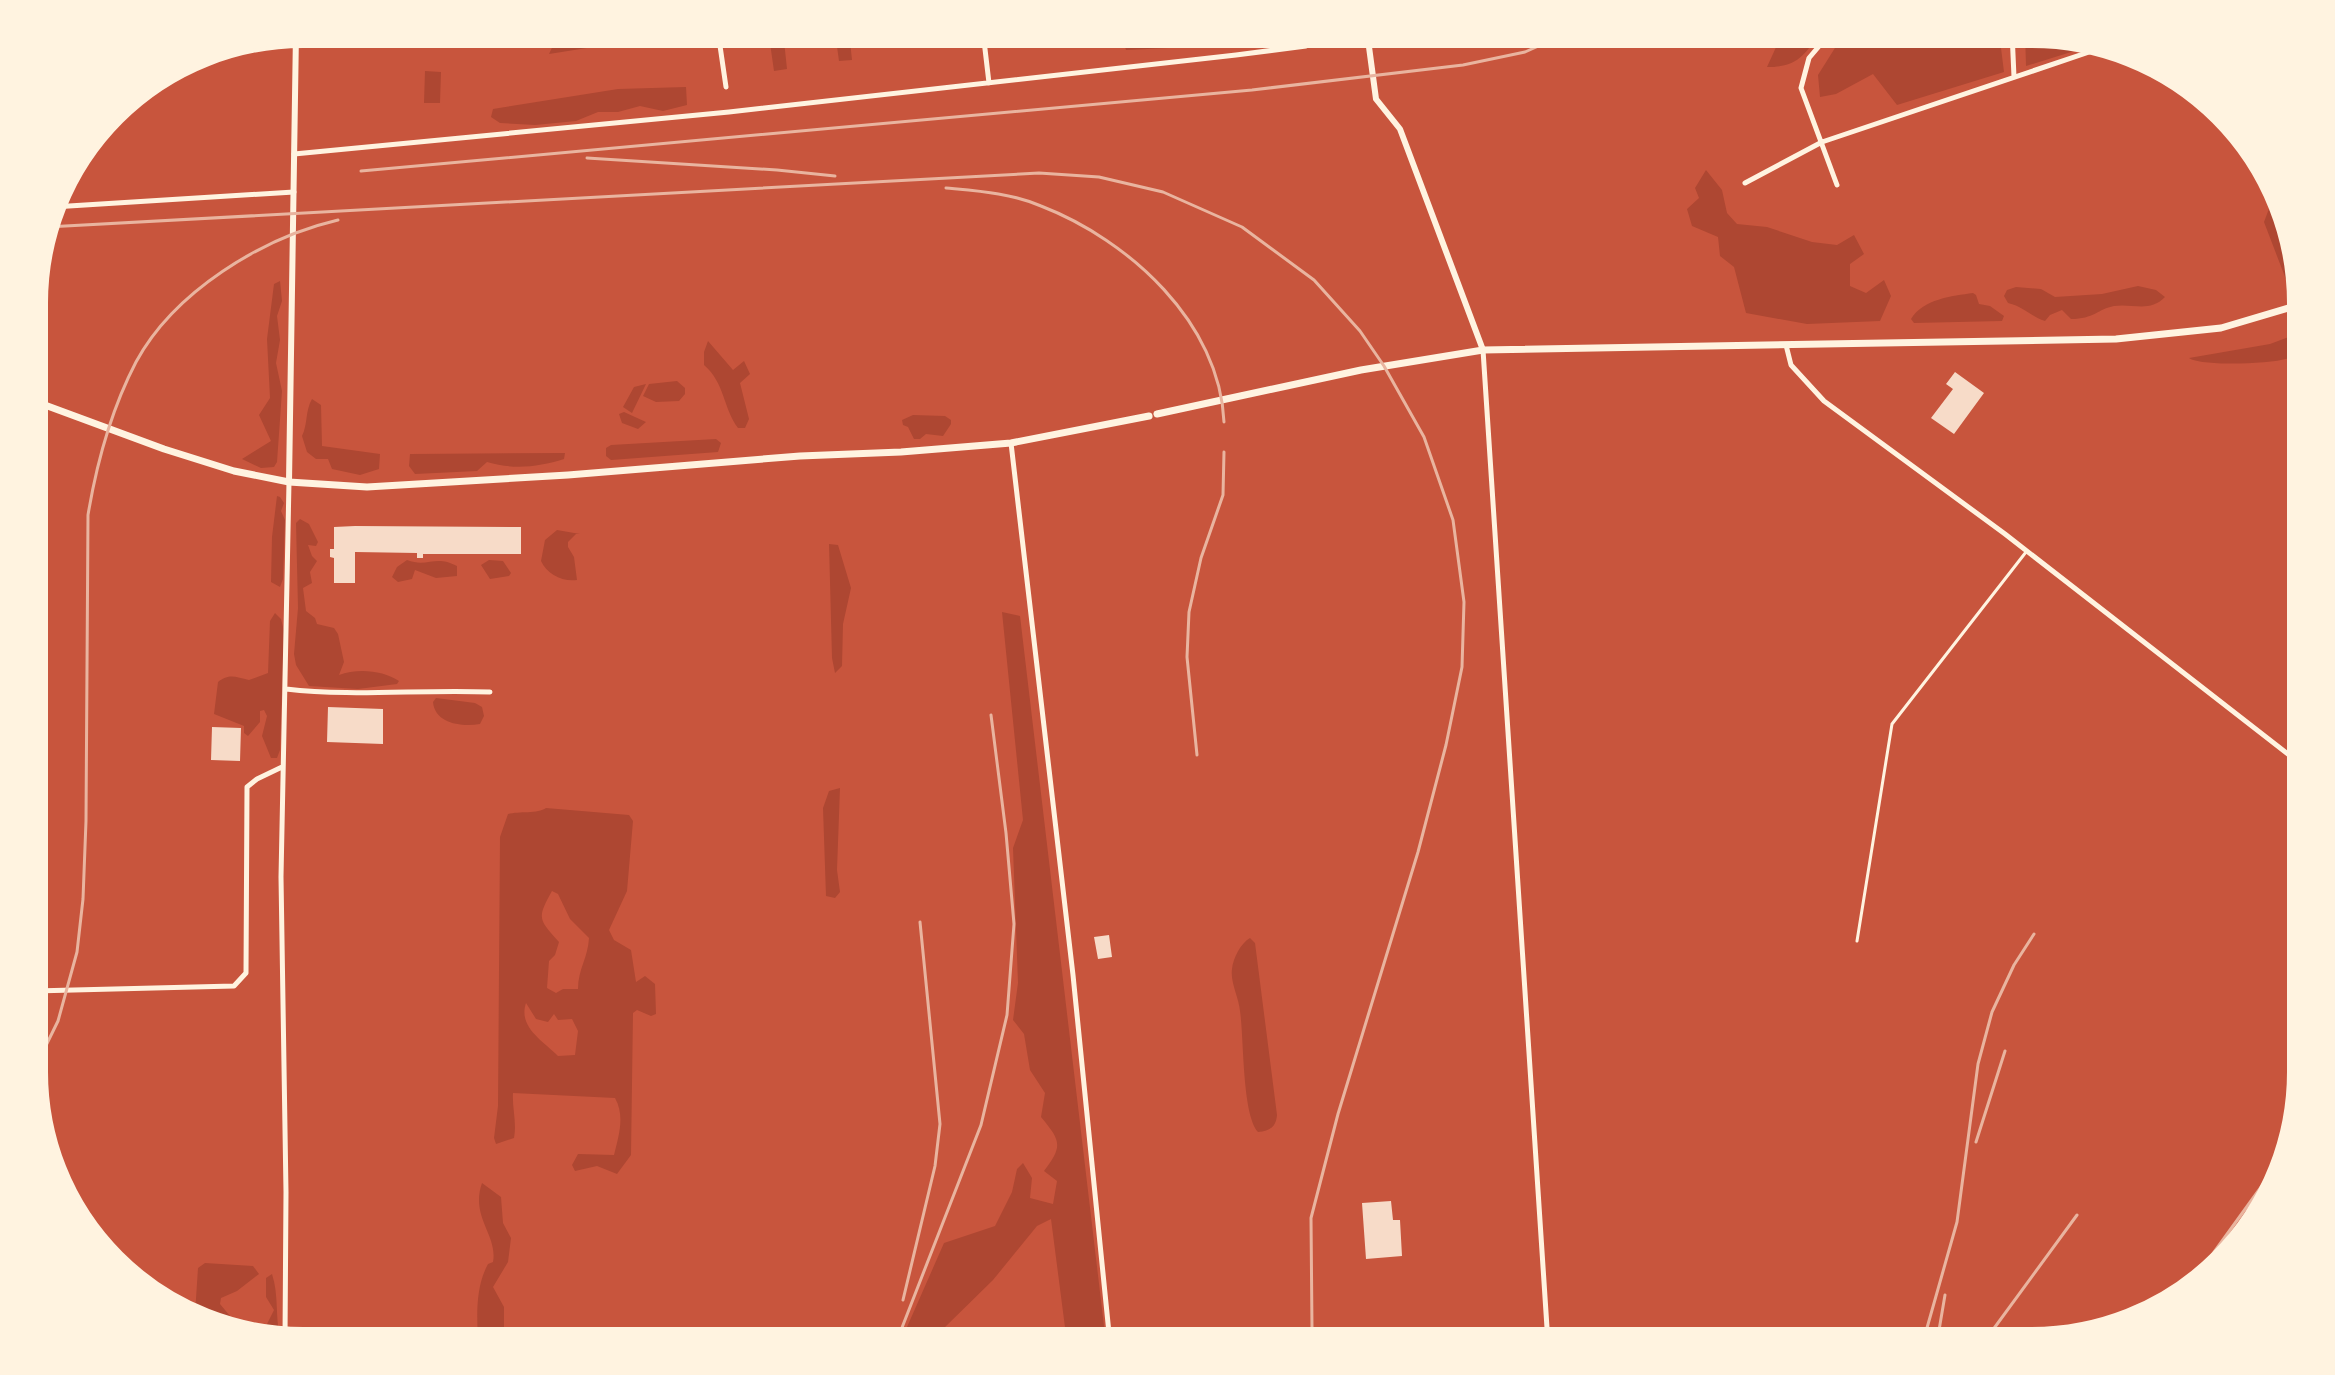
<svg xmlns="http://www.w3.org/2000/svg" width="2335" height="1375" viewBox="0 0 2335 1375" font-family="Lato,sans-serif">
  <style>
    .green { fill: #ae4732; fill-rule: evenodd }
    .building { fill: #f7dbc8 }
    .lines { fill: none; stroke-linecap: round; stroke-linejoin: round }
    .service { stroke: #fff3e0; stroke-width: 3 }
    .minor { stroke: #fff3e0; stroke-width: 5 }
    .tertiary { stroke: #fff3e0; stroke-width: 6 }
    .secondary { stroke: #fff3e0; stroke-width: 7 }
    .rail { stroke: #e9b49f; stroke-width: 3 }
    .rim { fill: none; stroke: #fff3e0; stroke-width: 4 }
  </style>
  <rect width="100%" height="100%" fill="#c8553d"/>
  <path class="green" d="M569 32H675V34L549 54 558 35Z
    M835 32H849L852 60 839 61Z
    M1120 32H1196L1190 47 1126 50Z
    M1783 32H1822C1803 55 1799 67 1767 67Z
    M1845 32H1999L2004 72 1897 105 1873 74 1836 94 1820 97 1818 75Z
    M2025 32H2033L2087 47 2026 66Z
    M784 41 787 69 774 71 770 43Z
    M425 71 441 72 440 103H424Z
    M686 87 687 105 663 111 640 106 618 112H598L576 121 535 125 500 123 491 117 493 109 618 89Z
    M1706 170 1722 190 1727 213 1737 224 1767 227 1812 242 1837 245 1854 235 1864 254 1850 264V286L1866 293 1884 280 1891 296 1880 321 1807 324 1746 313 1734 267 1720 256 1718 237 1692 226 1687 209 1699 198 1695 188Z
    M2273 198 2302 283 2290 290 2264 222Z
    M280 281 282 301 277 316 280 340 276 363 282 391 277 462 274 467 261 468 242 459 271 441 259 415 270 398 267 339 274 284Z
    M2138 286 2156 290 2165 297C2150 313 2132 303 2114 306 2098 309 2094 319 2071 319L2062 310 2050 315 2045 321C2031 317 2025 307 2008 303L2004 296 2007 290 2016 287 2041 289 2055 297 2102 294Z
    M1973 293 1976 295 1979 304 1990 306 2004 316 2002 321 1914 323 1911 319C1923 299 1952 296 1973 293Z
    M2302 332V349C2299 351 2296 355 2292 357 2277 364 2202 367 2189 358L2270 344Z
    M708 341 733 370 744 361 750 374 740 383 749 419 745 428H738C723 408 725 383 704 365V352Z
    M677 381 685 388V394L679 401 656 402 643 396 649 384Z
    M646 384 632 413 623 407 634 387Z
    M312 399 321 405 322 446 380 454 379 469 360 475 332 469 328 459H316L307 452 302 436C308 424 305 411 312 399Z
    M624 412 646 422 638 429 622 423 619 414Z
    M913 415 945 416 951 420V424L943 436 926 434 920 439H914L908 427 903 425 902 420Z
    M716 439 721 443 718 452 611 460 606 456V448L611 445Z
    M565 453 564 459C539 467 513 470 487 462L477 471 415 474 409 466 410 454Z
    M277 496 280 497 284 503 281 511 285 520 283 579 280 587 271 582 272 537Z
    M300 519 309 524 318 542 316 546 308 545 312 556 317 561 310 572 312 583 303 588 306 611 315 618 317 624 334 628 338 634 344 662 339 675C357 668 383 670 399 681L397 684 358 689 309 686 296 665 294 654 298 608 296 523Z
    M557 530 580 534H576L568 542V547L574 557 577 580C562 582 547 574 541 561L545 540Z
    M829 544 838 545 851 588 843 624 842 666 835 673 832 658Z
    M407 560C428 568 435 554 457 566V576L436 578 415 570 412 579 398 582 392 577 397 567Z
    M489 560 503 561 511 573 509 576 490 579 481 565Z
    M1002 612 1020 616 1106 1343H993L1066 1335 1051 1219 1037 1226 993 1280 942 1330 944 1343H900L944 1243 995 1226 1012 1192 1017 1169 1023 1163 1032 1178 1030 1198 1053 1204 1057 1181 1044 1171C1063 1146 1061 1141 1041 1117L1045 1093 1030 1070 1024 1034 1013 1020 1018 983 1013 848 1023 820Z
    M275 613 281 619 284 631 280 750 277 758H271L262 736 267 716 264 710 260 711V722L248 736 244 733V726L214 714 218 682C229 673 236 677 249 680L268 673 270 621Z
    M436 698 475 703 482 707 484 716 480 724C462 727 435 724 433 702Z
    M840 788 837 870 840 892 835 898 826 896 823 808 829 791Z
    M546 808 629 815 633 821 627 891 609 930 614 940 631 950 636 982 645 976 655 984 656 1014 651 1016 637 1010 633 1013 631 1155 617 1174 597 1166 575 1171 572 1165 578 1154 614 1155C619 1135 625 1116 615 1098L513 1093C512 1108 517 1123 514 1138L496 1144 494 1138 498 1106 500 837 508 814C519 811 538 814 546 808ZM552 891 558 894 570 919 589 938C588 958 578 969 578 989H563L556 993 547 988 549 961 555 955 559 942C538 919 537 918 552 891ZM526 1003 536 1019 548 1022 554 1014 558 1020 572 1019 578 1031 575 1055 558 1056C542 1040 518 1027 526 1003Z
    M1250 938 1255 943 1277 1115C1276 1127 1270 1131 1258 1132 1242 1114 1244 1038 1240 1011 1239 998 1230 982 1232 969 1233 958 1241 943 1250 938Z
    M482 1183 501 1197 503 1223 511 1238 508 1262 493 1287 504 1307V1343H478C477 1316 475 1288 488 1264L493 1262C498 1235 470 1217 482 1183Z
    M205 1263 253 1266 259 1274 237 1291 221 1298 220 1304 230 1316 221 1321 195 1314 198 1268Z
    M272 1274C279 1295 275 1316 280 1337L275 1336 266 1326 274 1310 266 1297V1278Z"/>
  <path class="building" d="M1955 372 1984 393 1954 434 1931 418 1953 389 1946 384Z
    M355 526 521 527V554H423V558H417V553L355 552V583H334V558L330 557V549H334V527Z
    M328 707 383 709V744L327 742Z
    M212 727 241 728 240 761 211 760Z
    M1109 935 1112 957 1098 959 1094 937Z
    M1391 1201 1393 1220H1400L1402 1256 1366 1259 1362 1203Z"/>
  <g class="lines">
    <path class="service" d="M1857 941 1892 724 2026 552"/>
    <path class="minor" d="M718 32 726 87
      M983 32 989 83
      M1831 32 1809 58 1801 88 1837 185
      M2012 32 2014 77
      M294 154 729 112 1236 55 1306 46 1327 32
      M60 182 63 207
      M1745 183 1822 142 2098 49
      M53 207 294 192
      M1786 345 1791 365 1824 401 2005 534 2302 765
      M1483 350 1548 1343
      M1011 443 1073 975 1110 1343
      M286 689C354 697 421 689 490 692
      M34 991 234 986 246 973 247 787 257 779 282 767
      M285 1338 286 1192 281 877 289 482"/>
    <path class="tertiary" d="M1367 32 1376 99 1400 129 1483 350
      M289 482 296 33"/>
    <path class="secondary" d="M34 401 164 449 234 471 289 482 367 487 568 475 800 456 901 452 1011 443 1149 416
      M1157 414 1361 370 1483 350 2116 339 2221 328 2302 304"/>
    <path class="rail" d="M587 158 777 170 835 176
      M361 171 1252 90 1463 65 1525 52 1570 32
      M946 188C978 191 1011 193 1041 206 1129 240 1220 323 1224 422
      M47 227 1039 173 1099 177 1163 192 1242 227 1314 280 1360 331 1384 366 1424 437 1453 520 1464 602 1462 667 1446 745 1418 852 1338 1114 1311 1218 1312 1329 1315 1343
      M1197 755 1187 657 1189 612 1201 558 1223 495 1224 452
      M34 1070 58 1021 77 952 83 899 86 821 88 515C97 461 111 410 136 362 174 292 261 238 338 220
      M1976 1142 2005 1051
      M2212 1255 2282 1158
      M903 1300 935 1166 940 1124 920 922
      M2166 1307 2196 1277
      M1923 1342 1957 1222 1978 1064 1992 1012 2014 965 2034 934
      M1937 1342 1945 1295
      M1984 1342 2077 1215
      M668 1343 669 1336
      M896 1343 981 1125 1007 1015 1014 924 1006 833 991 715"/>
  </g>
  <path d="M0 0H2335V1375H0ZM303 46H2032A257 257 0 0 1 2289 303V1072A257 257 0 0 1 2032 1329H303A257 257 0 0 1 46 1072V303A257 257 0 0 1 303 46Z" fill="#fff3e0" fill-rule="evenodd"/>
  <path class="rim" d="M303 46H2032A257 257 0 0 1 2289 303V1072A257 257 0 0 1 2032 1329H303A257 257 0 0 1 46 1072V303A257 257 0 0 1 303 46Z"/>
</svg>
